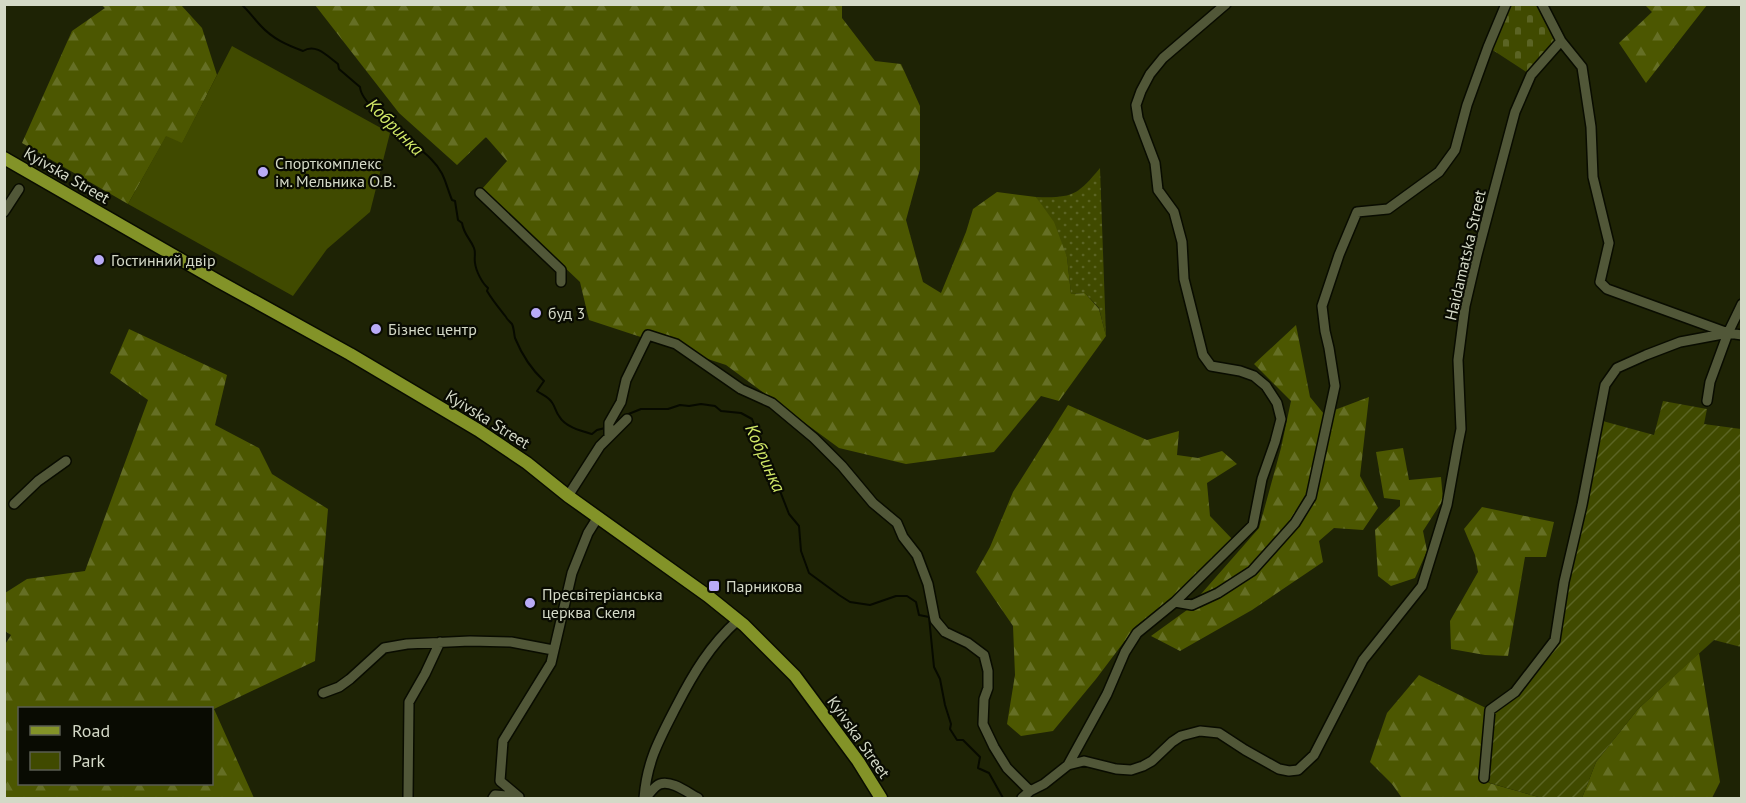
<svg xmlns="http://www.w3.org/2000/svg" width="1746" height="803" viewBox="0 0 1746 803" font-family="'PT Sans',sans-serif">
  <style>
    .grass { fill: url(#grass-dots) }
    .forest { fill: url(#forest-firs); fill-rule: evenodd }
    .cemetery { fill: url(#cemetery-stones) }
    .park { fill: #404a00 }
    .garden { fill: url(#garden-furrows) }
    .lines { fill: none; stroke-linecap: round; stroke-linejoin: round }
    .stream { stroke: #070a00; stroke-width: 2 }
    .minor-casing { stroke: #090c00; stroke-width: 12 }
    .major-casing { stroke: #090c00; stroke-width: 15 }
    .minor { stroke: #515738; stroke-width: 9 }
    .major { stroke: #839328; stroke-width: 12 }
    .poi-dot { fill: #b9abf7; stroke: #090b02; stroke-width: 2 }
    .labels { text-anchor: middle; stroke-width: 4.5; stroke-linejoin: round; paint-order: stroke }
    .poi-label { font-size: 16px; fill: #d4d9c7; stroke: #090b02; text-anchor: start }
    .street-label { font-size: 16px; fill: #d4d9c7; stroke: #090b02 }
    .water-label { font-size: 18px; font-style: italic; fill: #d1e867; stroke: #090b02 }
  </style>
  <defs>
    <pattern id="grass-dots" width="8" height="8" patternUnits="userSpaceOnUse" patternTransform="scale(1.5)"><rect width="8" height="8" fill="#404a00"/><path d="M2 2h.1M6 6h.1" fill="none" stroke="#5b6424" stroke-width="1.8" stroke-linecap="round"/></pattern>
    <pattern id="forest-firs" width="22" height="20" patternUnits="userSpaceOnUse" patternTransform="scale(1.5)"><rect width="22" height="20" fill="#4c5701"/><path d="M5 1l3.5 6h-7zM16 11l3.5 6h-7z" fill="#656f25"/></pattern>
    <pattern id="cemetery-stones" width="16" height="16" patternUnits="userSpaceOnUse" patternTransform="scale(1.5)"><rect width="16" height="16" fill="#404a00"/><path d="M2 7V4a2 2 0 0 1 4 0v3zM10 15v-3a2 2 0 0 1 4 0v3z" fill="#5b6424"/></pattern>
    <pattern id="garden-furrows" width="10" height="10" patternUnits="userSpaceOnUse" patternTransform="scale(1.5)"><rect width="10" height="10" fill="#404a00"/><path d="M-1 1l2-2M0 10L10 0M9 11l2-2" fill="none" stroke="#5b6424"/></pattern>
  </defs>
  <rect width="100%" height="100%" fill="#1e2305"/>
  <path class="grass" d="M1100 168 1106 336 1099 308 1085 293 1071 294 1067 257 1036 197C1072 198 1077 196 1100 168Z"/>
  <path class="forest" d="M101 5H181L202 28 217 75 182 144 166 137 128 204 22 143 72 31 105 8Z
    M315 5H842V18L875 61 901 64 920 106V169L906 220 923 282 941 293 966 232 973 209 997 192 1036 197 1054 222 1067 257 1071 294 1085 293 1099 309 1106 336 1059 401 1041 396 994 452 906 464 839 448 726 365 589 320 580 282 482 189 507 161 486 137 457 165 399 113Z
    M1645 5H1707L1646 83 1619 43 1652 12Z
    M1296 325 1310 397 1324 414 1369 397 1360 476 1378 508 1363 530 1334 528 1319 541 1323 562 1252 610 1180 651 1151 636 1187 610 1259 528 1281 448 1291 401 1254 364Z
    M129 329 227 375 215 425 259 448 272 474 328 509 315 661 214 709 254 798H5L4 646 11 635 5 631V593L27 579 85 571 148 400 110 373ZM212 708V784H20V708Z
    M1068 405 1147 440 1179 431 1177 455 1198 458 1222 451 1237 464 1207 483 1210 516 1234 541 1177 596 1136 626 1096 679 1053 731 1021 736 1007 724 1015 675 1013 626 976 572 990 547 1013 492Z
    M1403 448 1409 480 1441 477 1443 500 1423 531 1427 551 1415 578 1391 586 1378 576 1375 530 1400 506V500L1384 498 1376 452Z
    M1482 507 1554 522 1546 557H1525L1508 656 1485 655 1451 649 1450 621 1478 572 1475 555 1464 529Z
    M1699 653 1720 782 1712 798H1582L1596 762 1638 709Z
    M1419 675 1490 710 1484 777 1489 783 1542 798H1402L1392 784 1370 762 1387 713Z"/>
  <path class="cemetery" d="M1506 5H1542L1561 41 1531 75 1488 47Z"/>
  <path class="park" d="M232 46 390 133 370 212 327 249 293 296 128 204 166 136 182 143Z"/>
  <path class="garden" d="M1663 401 1707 409 1704 424 1741 429V647L1714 640 1638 709 1596 762 1582 798H1542L1490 783 1484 778 1490 710 1515 692 1555 640 1599 420 1654 435Z"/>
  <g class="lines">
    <path class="stream" d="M241 4C249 11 254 19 261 26 273 39 287 45 303 51 316 43 327 56 338 64L339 69 360 87C361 107 416 143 431 159 445 173 445 183 452 200L455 201 458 220 462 223C464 235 470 238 474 248 476 253 474 257 475 263 476 271 482 283 488 288L487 291C493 301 499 308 506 317 507 320 511 322 512 324 514 328 514 334 515 338 522 355 531 369 544 381L537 391C541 394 546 396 549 399 555 404 555 411 559 416 565 427 581 431 592 434L597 430 605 428
      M613 426 626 415 641 409H668L680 405 689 406 701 404 715 406 721 411 741 413 752 419 789 514 799 526 801 551 809 573 839 595 850 602 870 605 896 596H907L916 602 919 615 929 617 934 667 940 679 945 705 951 724 950 729 957 740H963L980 757 978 768 989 773 1003 798"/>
    <g class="minor-casing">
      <path id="minor" d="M1561 41 1582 67 1591 127 1593 177 1609 243 1600 282 1607 289 1728 333 1742 335
        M480 193 561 270V282
        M4 212 19 189
        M1707 401 1710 382 1728 333
        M609 436V423L621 402 626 380 648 335 676 344 741 389 772 403 814 438 842 466 873 503 897 523 903 537 917 555 928 584 935 620 945 632 968 643 984 655 988 671V688L984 699 983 724 994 747 1007 768 1030 791
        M568 496 600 446 627 419
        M14 504 38 481 66 461
        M1175 602 1253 525 1262 479 1275 442 1281 419 1277 403 1266 386 1254 376 1240 371 1211 366 1203 355 1184 279 1182 242 1174 212 1158 190 1155 163 1138 118 1136 105 1141 91 1150 74 1163 58 1226 4
        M323 693 339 687 350 679 384 648 407 644 470 641 511 642 553 650
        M1068 765 1084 761 1116 769 1131 770 1143 766 1152 761 1172 742 1181 736 1200 731 1219 733 1245 750 1279 769 1289 771 1298 770 1314 755 1363 660 1422 586 1447 505 1458 444 1461 429 1458 360 1465 306 1477 255 1515 112 1531 75 1561 41 1542 4
        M1484 778 1490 710 1515 692 1555 640 1564 582 1582 505 1605 385 1617 368 1646 355 1680 342 1728 333 1742 304
        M519 797 500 781 503 741 551 663 572 573 588 533 598 517
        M408 798 409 702 425 674 440 642
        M493 798 495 795 519 797
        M644 798C647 761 659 740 676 707 693 674 710 645 738 620
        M645 798C649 795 654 786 660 784 672 780 688 793 698 798
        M1022 798 1030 791 1044 784 1068 765 1107 694 1125 652 1137 633 1175 602 1192 605 1218 593 1252 571 1295 523 1311 497 1335 386 1329 348 1325 331 1322 306 1339 255 1357 212 1388 209 1439 172 1455 150 1467 105 1488 47 1506 4"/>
    </g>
    <g class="major-casing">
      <path id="major" d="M4 158 218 281 350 354 478 430 527 463 568 496 708 596 744 625 795 676 858 761 881 798"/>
    </g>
    <use href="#minor" class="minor"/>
    <use href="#major" class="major"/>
  </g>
  <g class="poi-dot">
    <circle cx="263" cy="172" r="6"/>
    <circle cx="99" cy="260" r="6"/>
    <circle cx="536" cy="313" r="6"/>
    <circle cx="376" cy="329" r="6"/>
    <rect x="708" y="580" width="12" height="12" rx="3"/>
    <circle cx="530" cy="603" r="6"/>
  </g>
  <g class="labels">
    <g class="poi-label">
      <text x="275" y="169">Спорткомплекс<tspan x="275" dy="18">ім. Мельника О.В.</tspan></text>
      <text x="111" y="266">Гостинний двір</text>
      <text x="548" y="319">буд 3</text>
      <text x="388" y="335">Бізнес центр</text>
      <text x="726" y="592">Парникова</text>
      <text x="542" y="600">Пресвітеріанська<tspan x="542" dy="18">церква Скеля</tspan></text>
    </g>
    <g class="street-label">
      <text transform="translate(67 175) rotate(30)" y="6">Kyivska Street</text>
      <text transform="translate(1465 255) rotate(-77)" y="6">Haidamatska Street</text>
      <text transform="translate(488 419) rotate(32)" y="6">Kyivska Street</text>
      <text transform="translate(859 737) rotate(55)" y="6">Kyivska Street</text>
    </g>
    <g class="water-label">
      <text transform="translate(395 127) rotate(45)" y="6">Кобринка</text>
      <text transform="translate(765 458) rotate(66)" y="6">Кобринка</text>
    </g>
  </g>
  <rect width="1746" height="803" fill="none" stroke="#d4d9c7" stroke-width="12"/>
  <rect x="18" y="707" width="195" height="78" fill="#090b02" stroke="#5a5d51" stroke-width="1.5"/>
  <rect x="30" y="726" width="30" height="9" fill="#839328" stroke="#5a5d51" stroke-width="1.5"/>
  <text x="72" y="737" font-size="18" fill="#d4d9c7">Road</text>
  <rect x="30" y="752" width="30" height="18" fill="#404a00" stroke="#5a5d51" stroke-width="1.5"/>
  <text x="72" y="767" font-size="18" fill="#d4d9c7">Park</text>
</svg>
